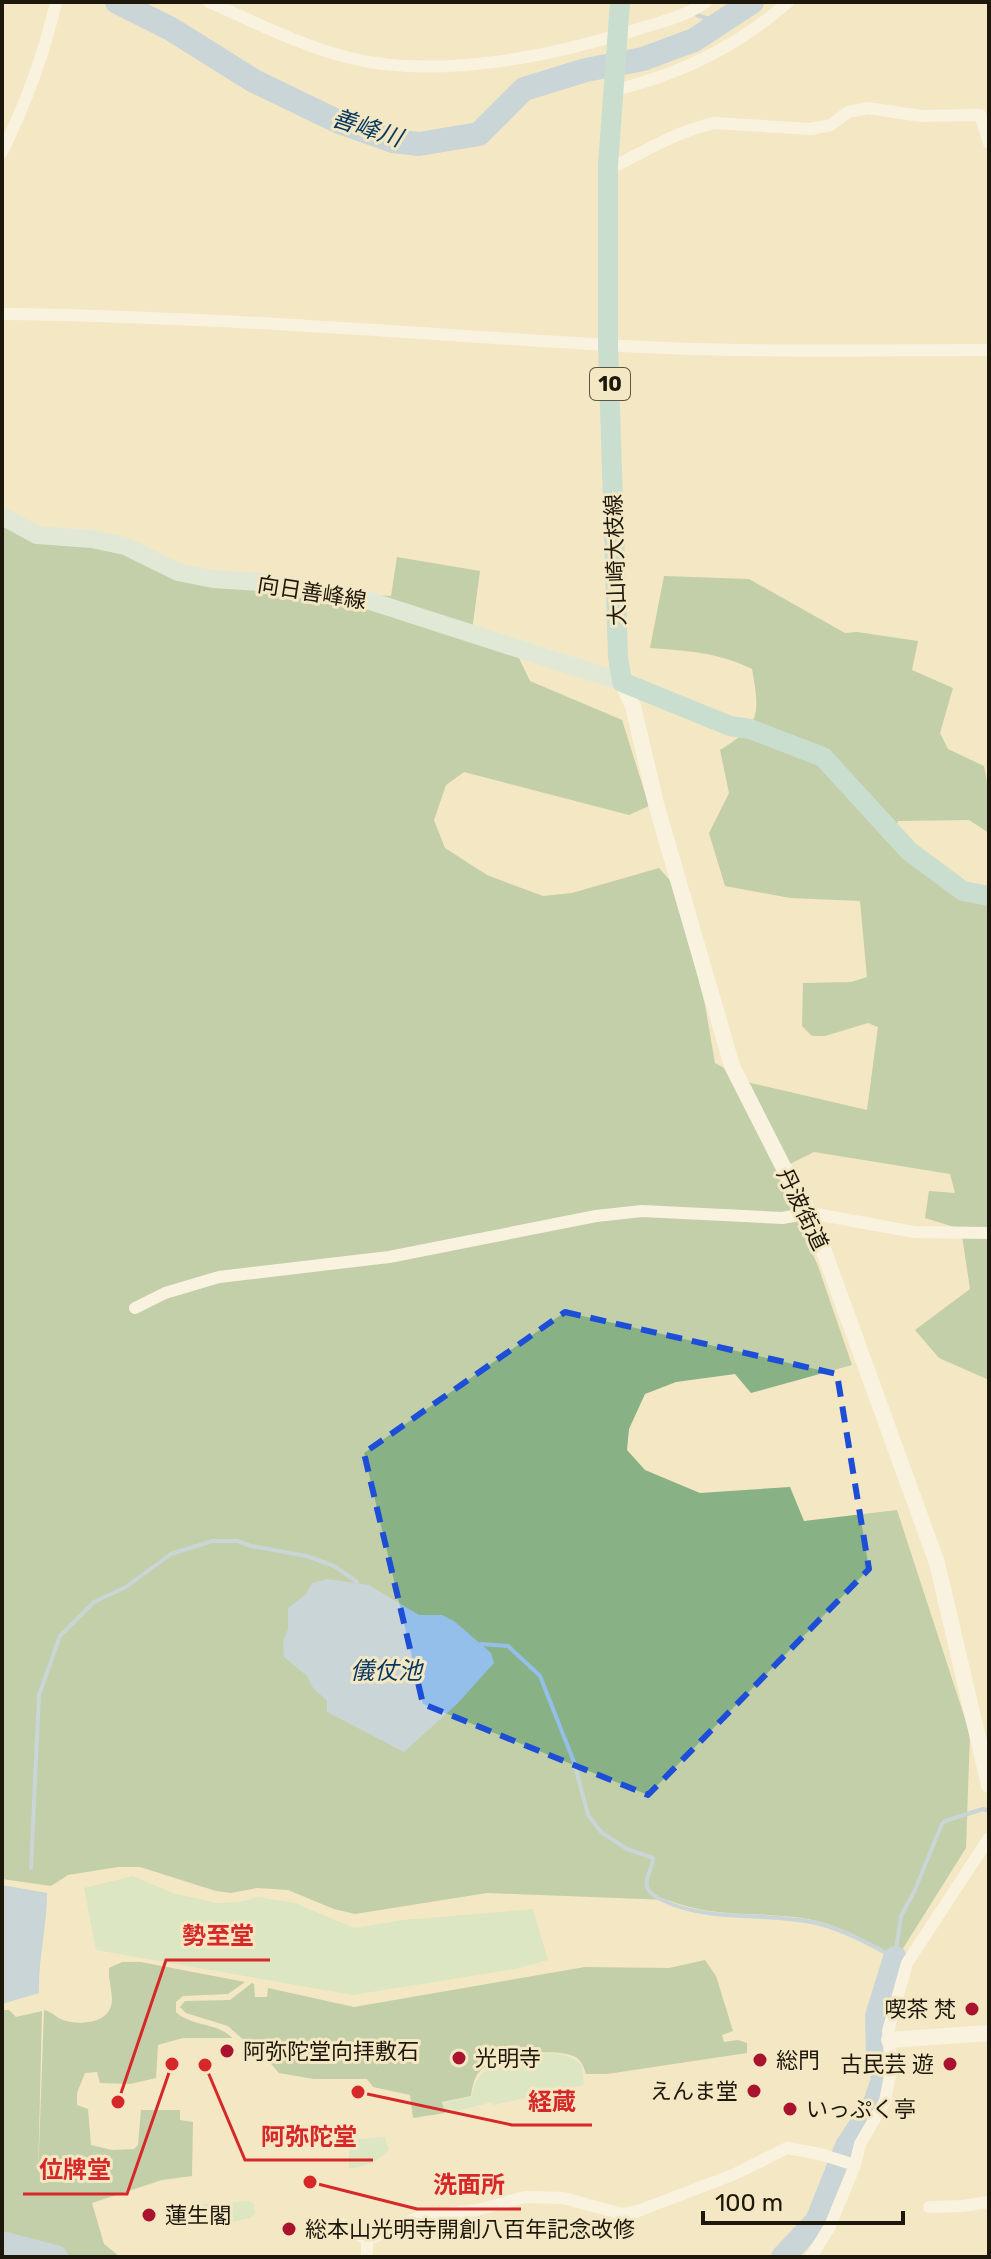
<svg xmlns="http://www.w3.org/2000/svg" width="991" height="2259" viewBox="0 0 991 2259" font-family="Rubik,'Noto Sans JP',sans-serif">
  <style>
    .green { fill: #c1e5be }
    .forest { fill: #88b185 }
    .water { fill: #94bfea }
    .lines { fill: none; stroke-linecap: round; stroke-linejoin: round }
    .stream { stroke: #94bfea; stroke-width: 4 }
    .river { stroke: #94bfea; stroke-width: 24 }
    .minor { stroke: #fff; stroke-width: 12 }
    .tertiary { stroke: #fff; stroke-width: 16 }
    .secondary { stroke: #cae9ec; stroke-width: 18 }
    .primary { stroke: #95d3d9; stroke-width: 20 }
    .marked { fill: none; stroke: #1d4ed8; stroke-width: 6; stroke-dasharray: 16 10; stroke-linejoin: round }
    .poi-dot { fill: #aa132e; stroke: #f4e7c4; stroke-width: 3 }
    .labels { text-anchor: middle; stroke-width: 6; stroke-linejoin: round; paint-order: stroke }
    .shield { fill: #f4e7c4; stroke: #5e5642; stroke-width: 2 }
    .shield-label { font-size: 20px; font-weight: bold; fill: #1d180b }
    .street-label { font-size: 22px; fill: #1d180b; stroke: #f4e7c4 }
    .poi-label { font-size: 22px; fill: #1d180b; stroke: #f4e7c4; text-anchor: start }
    .water-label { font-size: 24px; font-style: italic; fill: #06375f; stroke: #f4e7c4 }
    .leader { fill: none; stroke: #d62828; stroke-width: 3 }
    .callout-dot { fill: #d62828; stroke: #f4e7c4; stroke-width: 3 }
    .callout-label { font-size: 24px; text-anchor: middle; font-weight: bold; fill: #d62828; stroke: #f4e7c4; stroke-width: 6; stroke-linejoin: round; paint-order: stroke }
  </style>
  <rect width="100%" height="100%" fill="#f4e7c4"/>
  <path class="green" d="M133 1876 173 1893 217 1903 239 1902 258 1897 295 1903 354 1928 403 1920 533 1909 548 1960 515 1969 353 1995 96 1950 84 1888Z
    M555 2053 573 2058 582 2065 584 2085 493 2105 492 2102 454 2112 453 2108 444 2110 443 2103 472 2096C477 2056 522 2056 555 2053Z
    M385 2137 389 2150C376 2162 367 2167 349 2168V2140Z
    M249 2201 254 2204 255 2214 250 2218 211 2227H204L200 2222V2208L203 2204Z"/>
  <path class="forest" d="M2 520 120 551 219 587 391 596 397 557 480 571 471 638 516 652 530 681 622 720 649 806 629 815 464 772 446 785 434 820 445 848 487 875 543 896 572 893 659 868 675 886 705 1005 715 1063 751 1083 867 1110 878 1027 868 1023 825 1036H812L802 1026 803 983 851 982 867 977 860 901 790 898 725 886 709 833 729 793 720 750C761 725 760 714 752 669 717 652 688 651 650 648L664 576 749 579 845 633 857 632 918 641 912 670 953 688 940 733 948 749 984 766 989 792V833L969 820 898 821 892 840 947 890 989 893V1380L939 1358 915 1330 970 1289 961 1229 925 1218 929 1191 955 1193 950 1174 814 1152 776 1171 818 1266 852 1365 751 1393 735 1374 676 1382 645 1394 629 1429 627 1450 645 1470 700 1493 790 1487 804 1521 897 1510 970 1734 966 1848 897 1958C872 1943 845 1928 817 1921 765 1909 721 1921 668 1900L487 1893 355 1914 334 1909 288 1890 257 1888 231 1893 216 1891 140 1867H118L68 1875 51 1886 2 1879Z
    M705 1960 716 1976 733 2031 722 2035 724 2042 738 2040 747 2043V2053L607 2074H586C584 2068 583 2063 577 2058 559 2046 494 2054 479 2072 474 2078 472 2088 471 2096L442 2102 445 2113 413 2118 410 2095 373 2087 367 2079H314L279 2073 265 2057 264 2049 248 2044 228 2026 186 2013 180 2007 185 2001 230 2000 252 1983 254 1984 255 1997H267L268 1988 354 2007 585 1967 669 1968Z
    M122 1962H141L245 1982 228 1994 183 1996 176 2002V2012C191 2027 218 2022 232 2038H183L158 2045 156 2078 130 2084 100 2083 97 2072 85 2073 77 2093V2105L88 2109 91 2145 112 2150 134 2149 138 2145 141 2110H180V2120L193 2122 192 2176 162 2180 92 2203 104 2244 120 2257H73L36 2248V2241L2 2232V2010H9L16 2017 42 2011 38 2179 44 2010C53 2012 57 2019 66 2021 84 2025 111 2023 112 2000 112 1989 108 1979 109 1968Z"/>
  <path class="water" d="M327 1579 369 1585 419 1615H442L454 1621 491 1653 494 1663 457 1704 404 1752 327 1712V1701L313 1688 307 1676 284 1657 283 1641 288 1629V1608L306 1594 312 1583Z
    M2 1885 47 1893C47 1927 38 1959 39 1993L2 2004Z"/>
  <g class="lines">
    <path class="stream" d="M697 15 721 23
      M481 1644 508 1646 540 1676 574 1762 588 1815 601 1832 627 1849 653 1858C653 1869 641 1882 650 1892 655 1898 665 1901 671 1904 719 1922 768 1912 816 1923 844 1930 870 1944 895 1958L901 1916 914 1892 942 1824 945 1821 983 1809 989 1811
      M31 1868 39 1695 60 1636 94 1602 126 1587 171 1554 212 1541H237L251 1546 307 1556 334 1566 357 1582"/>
    <path class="river" d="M117 2 171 29 254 81 339 122 393 141 419 144 479 134 524 89 586 70 643 59 694 40 752 2
      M2 2243 56 2257
      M783 2257 817 2221 847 2146 874 2105 883 2080 878 2053 877 2016 895 1958"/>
    <path class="minor" d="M209 2C255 22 301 46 350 58 439 80 552 56 638 29 661 22 686 16 706 2
      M614 90C679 75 737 47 788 2
      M2 152C26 103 44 55 56 2
      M608 165 619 164C651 148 680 130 715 123L811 129 831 125 848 112 868 108 921 116 980 115 989 143
      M2 314C204 316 406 333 607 345 734 353 862 350 989 350
      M135 1308 165 1293 219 1277 389 1257 596 1216 642 1211 782 1218 810 1213 914 1232 989 1233
      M929 2207 962 2206 989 2202
      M342 2224 367 2240 419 2217 477 2210 525 2197 564 2198 622 2214 638 2211 735 2174 787 2148 820 2154 855 2165
      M367 2240V2257
      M811 2257 830 2226 855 2165 860 2144 885 2101 891 2070 888 2031 907 1963 989 1838"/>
    <path class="tertiary" d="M622 682 633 706 656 804 732 1066 795 1190 810 1213 937 1563 989 1785
      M889 2040 989 2033"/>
    <path class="secondary" d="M2 516 37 535 92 539 125 546 178 572 213 579 259 582 367 600 622 682"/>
    <path class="primary" d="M620 2 608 165V346L618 657 622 682 730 726 750 729 823 757 909 851 963 891 989 896"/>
  </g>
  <path d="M0 0H991V2259H0ZM565 1312 837 1374 869 1569 648 1795 423 1704 364 1453Z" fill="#f4e7c4" fill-opacity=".55" fill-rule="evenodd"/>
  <path class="marked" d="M565 1312 837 1374 869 1569 648 1795 423 1704 364 1453Z"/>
  <g class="poi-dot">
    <circle cx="972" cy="2009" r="8"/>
    <circle cx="227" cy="2051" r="8"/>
    <circle cx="459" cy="2058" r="8"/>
    <circle cx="760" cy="2060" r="8"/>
    <circle cx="950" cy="2064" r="8"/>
    <circle cx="754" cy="2091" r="8"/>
    <circle cx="790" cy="2109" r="8"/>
    <circle cx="149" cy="2215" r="8"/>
    <circle cx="289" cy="2229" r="8"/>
  </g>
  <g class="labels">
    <rect class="shield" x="590" y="368" width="40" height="32" rx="6"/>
    <g class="shield-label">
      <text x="610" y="391">10</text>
    </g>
    <g class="street-label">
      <text transform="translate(615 560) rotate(-92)" y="8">大山崎大枝線</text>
      <text transform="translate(312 592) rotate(9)" y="8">向日善峰線</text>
      <text transform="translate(803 1209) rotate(64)" y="8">丹波街道</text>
    </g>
    <g class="poi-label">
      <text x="956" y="2017" text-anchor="end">喫茶 梵</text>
      <text x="243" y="2059">阿弥陀堂向拝敷石</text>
      <text x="475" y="2066">光明寺</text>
      <text x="776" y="2068">総門</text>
      <text x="934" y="2072" text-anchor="end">古民芸 遊</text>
      <text x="738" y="2099" text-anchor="end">えんま堂</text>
      <text x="806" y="2117">いっぷく亭</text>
      <text x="165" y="2223">蓮生閣</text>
      <text x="305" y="2237">総本山光明寺開創八百年記念改修</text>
    </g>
    <g class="water-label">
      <text transform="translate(367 128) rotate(18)" y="8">善峰川</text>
      <text x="386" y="1679">儀仗池</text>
    </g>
  </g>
  <path class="leader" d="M118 2102L166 1960H270M358 2092L512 2125H592M205 2065L245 2160H373M172 2064L127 2194H23M310 2182L417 2209H521"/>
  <g class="callout-dot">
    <circle cx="118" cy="2102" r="8"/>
    <circle cx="358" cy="2092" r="8"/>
    <circle cx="205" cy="2065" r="8"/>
    <circle cx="172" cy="2064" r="8"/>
    <circle cx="310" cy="2182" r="8"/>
  </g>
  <g class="callout-label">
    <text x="218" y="1944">勢至堂</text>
    <text x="552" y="2110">経蔵</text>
    <text x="309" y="2145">阿弥陀堂</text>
    <text x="75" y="2178">位牌堂</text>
    <text x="469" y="2193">洗面所</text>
  </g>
  <rect width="991" height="2259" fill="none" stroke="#1d180b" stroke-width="8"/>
  <path d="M703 2211v12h200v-12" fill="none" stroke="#1d180b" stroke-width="4"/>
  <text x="715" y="2211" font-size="24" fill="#1d180b" stroke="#f4e7c4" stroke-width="6" paint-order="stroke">100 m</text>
</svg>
